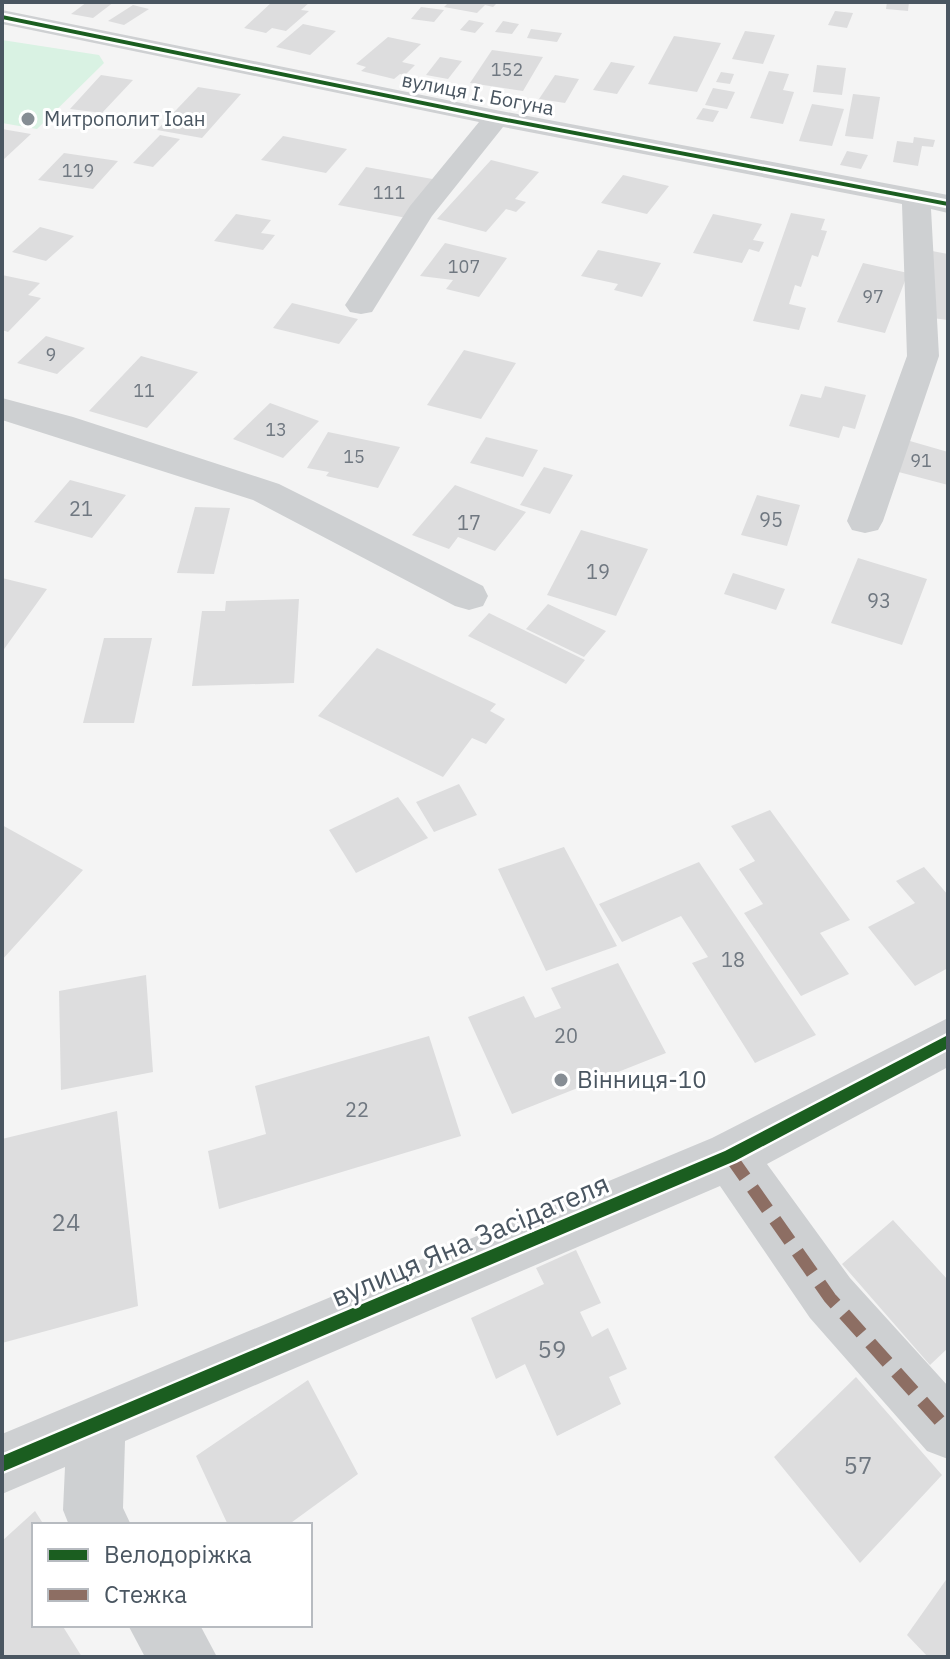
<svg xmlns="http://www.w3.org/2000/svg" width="950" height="1659" viewBox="0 0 950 1659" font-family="'IBM Plex Sans',sans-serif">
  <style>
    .green { fill: #d9f2e3 }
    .building { fill: #ddddde }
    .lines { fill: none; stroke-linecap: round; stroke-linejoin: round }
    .minor { fill: #ced0d2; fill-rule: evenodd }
    .quiet { stroke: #8d6e63; stroke-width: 13; stroke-dasharray: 26 13; stroke-linecap: butt }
    .cycleway-casing { stroke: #fff; stroke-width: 5 }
    .cycleway { fill: #1b5e20; fill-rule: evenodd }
    .poi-dot { fill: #868d94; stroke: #fff; stroke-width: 3 }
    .labels { text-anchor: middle; stroke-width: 6; stroke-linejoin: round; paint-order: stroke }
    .far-number-label { font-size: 18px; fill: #707881 }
    .far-street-label { font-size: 20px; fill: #4a5661; stroke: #fff }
    .far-poi-label { font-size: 20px; fill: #4a5661; stroke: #fff; text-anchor: start }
    .number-label { font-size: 20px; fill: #707881 }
    .poi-label { font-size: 24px; fill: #4a5661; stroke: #fff; text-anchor: start }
    .near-number-label { font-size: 24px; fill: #707881 }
    .near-street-label { font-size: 28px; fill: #4a5661; stroke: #fff }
  </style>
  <rect width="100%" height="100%" fill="#f4f4f4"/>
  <path class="green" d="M2 40 99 55 104 63 37 129 2 123Z"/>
  <path class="building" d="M87 2H114L93 18 71 14Z
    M272 2H310L301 10 309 11 286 31 272 28 266 33 244 28Z
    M449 2H498L493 7 485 5 477 13 444 7Z
    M887 2H909L908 11 886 9Z
    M133 5 149 9 124 25 108 21Z
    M421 7 444 10 434 22 411 19Z
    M835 11 853 13 847 28 828 25Z
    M469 20 484 23 475 33 460 30Z
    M503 21 519 24 512 34 495 32Z
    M303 24 336 31 310 55 276 47Z
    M531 29 562 33 557 42 527 38Z
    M745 31 775 35 763 64 732 59Z
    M674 36 721 43 697 92 648 84Z
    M388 37 421 44 402 62 415 65 405 75 400 74 394 79 361 71 366 67 356 64Z
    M492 50 543 57 523 91 470 83Z
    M440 57 462 61 448 79 426 75Z
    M611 62 635 66 617 94 593 90Z
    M817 65 846 68 842 95 813 92Z
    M769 71 789 74 783 90 794 92 783 124 750 118Z
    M721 72 734 74 730 84 716 82Z
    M101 75 133 80 102 113 70 109Z
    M555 75 579 79 565 103 539 99Z
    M198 87 241 94 202 138 157 130Z
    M713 88 735 92 727 109 705 105Z
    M853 94 880 97 873 139 845 136Z
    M812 104 844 109 832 146 799 141Z
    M703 108 719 111 713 122 696 119Z
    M2 129 31 134 2 161Z
    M160 135 180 139 153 167 133 163Z
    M283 136 347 149 326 173 261 160Z
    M914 137 935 140 933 147 922 146 918 166 893 162 897 141 913 143Z
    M847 151 868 155 861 169 840 165Z
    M64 153 118 161 93 189 38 180Z
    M491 160 539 172 515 199 526 202 516 212 506 209 486 232 437 219Z
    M366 167 438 180 412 219 338 205Z
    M623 175 669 186 647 214 601 203Z
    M791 213 825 219 821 230 827 231 818 257 812 255 801 287 795 285 789 304 806 308 799 330 753 321Z
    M236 214 271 220 261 233 275 235 263 250 214 241Z
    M713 214 762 224 753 240 764 242 759 252 749 249 742 263 693 253Z
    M40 227 74 236 46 261 12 252Z
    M445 243 507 258 479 297 446 289 453 280 420 276Z
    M598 250 661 263 642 297 614 290 618 284 581 276Z
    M932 251 948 254V320L932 318Z
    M863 263 908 273 885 333 837 322Z
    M2 275 40 283 28 295 41 298 8 332 2 330Z
    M292 303 358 319 339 344 273 328Z
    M46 336 85 348 57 374 17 363Z
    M464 350 516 363 481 419 427 405Z
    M141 356 198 372 147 428 89 411Z
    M825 386 866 395 855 429 843 426 839 438 789 426 801 394 821 398Z
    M270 403 319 421 283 458 233 439Z
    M328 432 400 447 378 488 326 476 329 472 307 468Z
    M486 437 538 450 523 477 470 463Z
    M903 439 948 452V485L891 470Z
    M544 467 573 475 550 514 520 505Z
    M70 480 126 495 92 538 34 522Z
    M455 485 526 512 495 551 458 537 449 549 412 535Z
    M757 495 800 505 787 546 741 535Z
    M195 507 230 508 214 574 177 573Z
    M581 530 648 549 616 616 547 595Z
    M858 558 927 579 902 645 831 623Z
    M733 573 785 589 776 610 724 594Z
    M2 578 47 589 2 652Z
    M299 599 294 683 192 686 202 611H225L226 601Z
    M548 604 606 631 584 657 526 629Z
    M489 613 585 660 566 684 468 636Z
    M104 638H152L134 723H83Z
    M377 648 496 704 490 711 505 719 486 744 472 738 443 777 318 716Z
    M459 784 477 815 434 832 416 802Z
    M398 797 428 838 356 873 329 830Z
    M770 810 850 920 820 933 849 974 801 996 744 913 763 904 739 869 755 861 731 826Z
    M2 825 83 870 2 960Z
    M564 847 617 946 546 971 498 869Z
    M699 862 816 1035 755 1063 692 963 708 957 681 916 622 942 599 904Z
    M924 867 948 895V968L915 986 868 927 915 903 896 881Z
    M618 963 666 1053 512 1114 468 1017 524 996 535 1018 561 1008 551 988Z
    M146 975 153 1072 61 1090 59 991Z
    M429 1036 461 1136 219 1209 208 1151 266 1134 255 1086Z
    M117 1111 138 1306 2 1343V1139Z
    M893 1220 948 1280V1348L930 1365 842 1264Z
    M576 1250 601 1303 580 1312 592 1337 608 1328 627 1369 609 1377 621 1404 557 1436 525 1364 496 1379 471 1318 544 1284 536 1268Z
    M856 1377 942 1475 860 1563 774 1457Z
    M308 1380 358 1474 288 1525H228L196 1456Z
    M35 1511 44 1525H34V1625H62L82 1657H2V1541Z
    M948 1577V1657H928L907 1635Z"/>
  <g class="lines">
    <path class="minor" d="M2 10 496 110 948 195V213L931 209 939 356 883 521 878 530 865 533 852 530 847 521 907 356 902 204 503 127 432 216 372 312 361 314 350 312 345 305 410 206 479 122 2 24Z
      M2 398 73 417 279 484 483 586 488 596 483 606 469 610 455 606 253 500 2 420Z
      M948 1018V1067L767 1164 850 1278 948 1386V1459L927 1451 810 1318 720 1186 125 1441 123 1508 131 1525H69L63 1510 65 1467 2 1494V1434L712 1138Z
      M128 1625H200L217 1657H145Z"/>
    <path class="quiet" d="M730 1156 830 1298 948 1430"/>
    <g class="cycleway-casing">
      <path id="cycleway" d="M2 15 496 116 948 202V206L496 120 2 19Z
        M948 1035V1048L735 1161 2 1472V1456L725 1151Z"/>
    </g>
    <use href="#cycleway" class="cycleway"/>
  </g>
  <g class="poi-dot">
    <circle cx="28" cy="119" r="8"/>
    <circle cx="561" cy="1080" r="8"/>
  </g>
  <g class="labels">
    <g class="far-number-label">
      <text x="507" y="76">152</text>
      <text x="78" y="177">119</text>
      <text x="389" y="199">111</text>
      <text x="464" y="273">107</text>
      <text x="873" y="303">97</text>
      <text x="51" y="361">9</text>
      <text x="144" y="397">11</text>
      <text x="276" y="436">13</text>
      <text x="354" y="463">15</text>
      <text x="921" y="467">91</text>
    </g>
    <g class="far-street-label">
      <text transform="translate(478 94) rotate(11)" y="7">вулиця І. Богуна</text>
    </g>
    <g class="far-poi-label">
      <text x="44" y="126">Митрополит Іоан</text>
    </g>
    <g class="number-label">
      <text x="81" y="516">21</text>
      <text x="771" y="527">95</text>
      <text x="469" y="530">17</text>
      <text x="598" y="579">19</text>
      <text x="879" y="608">93</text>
      <text x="733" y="967">18</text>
      <text x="566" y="1043">20</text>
      <text x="357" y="1117">22</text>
    </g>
    <g class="poi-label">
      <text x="577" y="1088">Вінниця-10</text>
    </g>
    <g class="near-number-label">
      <text x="66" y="1231">24</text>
      <text x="552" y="1358">59</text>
      <text x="858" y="1474">57</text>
    </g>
    <g class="near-street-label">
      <text transform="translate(470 1240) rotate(-23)" y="10">вулиця Яна Засідателя</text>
    </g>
  </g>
  <rect width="950" height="1659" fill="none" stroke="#4a5661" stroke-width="8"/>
  <rect x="32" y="1523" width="280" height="104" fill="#ffffff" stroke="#b7bbc0" stroke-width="2"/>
  <rect x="48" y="1549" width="40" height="12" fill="#1b5e20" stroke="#b7bbc0" stroke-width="2"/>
  <text x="104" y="1563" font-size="24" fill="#4a5661">Велодоріжка</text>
  <rect x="48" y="1589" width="40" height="12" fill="#8d6e63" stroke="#b7bbc0" stroke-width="2"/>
  <text x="104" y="1603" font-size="24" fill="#4a5661">Стежка</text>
</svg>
